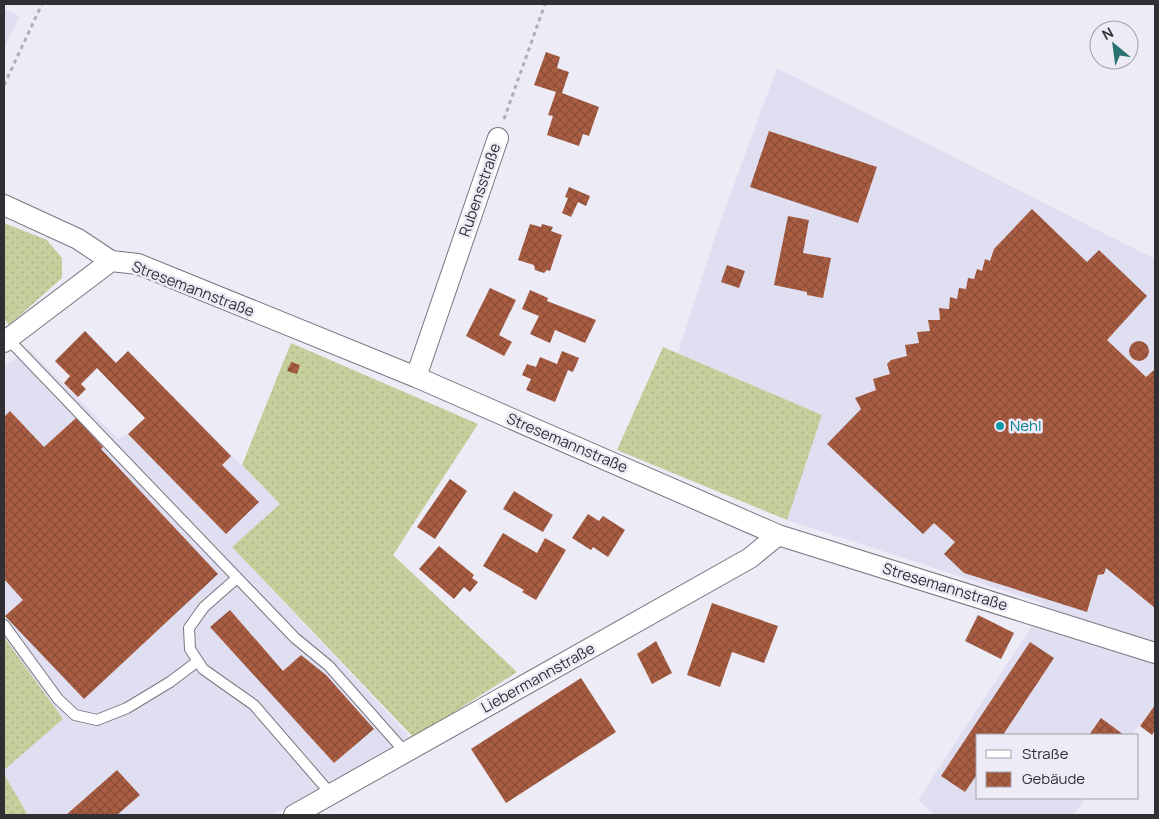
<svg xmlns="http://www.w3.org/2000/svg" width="1159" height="819" viewBox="0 0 1159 819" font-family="Manrope,sans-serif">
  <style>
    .built { fill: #e0dff1 }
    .grass { fill: url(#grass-dots) }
    .building { fill: url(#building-cross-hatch) }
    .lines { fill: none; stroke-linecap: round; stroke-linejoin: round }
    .lane-casing { stroke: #777680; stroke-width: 12 }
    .street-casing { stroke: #777680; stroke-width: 22 }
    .path { stroke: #aeaeb6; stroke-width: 3; stroke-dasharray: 4 4; stroke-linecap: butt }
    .lane { stroke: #fff; stroke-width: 10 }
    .street { stroke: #fff; stroke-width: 20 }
    .culture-dot { fill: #0f9aa8; stroke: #ecebf6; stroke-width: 2 }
    .labels { text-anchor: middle; stroke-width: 5; stroke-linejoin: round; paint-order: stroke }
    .street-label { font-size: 15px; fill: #303034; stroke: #ecebf6 }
    .culture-label { font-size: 15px; fill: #0d838f; stroke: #ecebf6; text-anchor: start }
  </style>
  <defs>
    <pattern id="grass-dots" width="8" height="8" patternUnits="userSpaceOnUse" patternTransform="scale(1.25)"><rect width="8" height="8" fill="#c4cf9c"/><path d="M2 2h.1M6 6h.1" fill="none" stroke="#a9b287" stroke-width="1.8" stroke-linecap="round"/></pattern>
    <pattern id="building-cross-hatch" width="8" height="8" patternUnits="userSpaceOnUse" patternTransform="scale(1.25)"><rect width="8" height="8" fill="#a95d42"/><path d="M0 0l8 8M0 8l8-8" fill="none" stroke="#8a4d38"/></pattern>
  </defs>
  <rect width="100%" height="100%" fill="#ecebf6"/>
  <path class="built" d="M4 8 19 17 4 48Z
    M777 68 1155 259V704L1132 735H978V798H1086L1073 815H935L918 800 1032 626 1042 603 787 520 821 415 678 353 718 228Z
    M29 349 118 439 128 434 172 395 280 504 232 547 412 739 273 815H28L4 774V770L62 719 4 637V367Z"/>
  <path class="grass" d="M4 223 47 240 62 258V278L9 325 4 318Z
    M291 343 478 424 393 555 517 672 414 738 232 547 280 504 242 465Z
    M663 347 822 415 787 520 617 450Z
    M4 637 63 719 4 770Z
    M4 774 28 815H4Z"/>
  <path class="building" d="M546 52 560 57 557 68 569 72 562 93 599 107 589 136 583 134 579 146 547 135 553 116 548 115 556 92 534 85Z
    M769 131 877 167 858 223 750 187Z
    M569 187 590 196 586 206 578 202 571 217 562 213 568 198 565 197Z
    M1032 209 1087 262 1099 250 1147 296 1107 340 1146 377 1155 369V608L1106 568 1104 574 1098 575 1087 612 964 573 944 554 955 542 934 523 923 534 827 444 861 409 855 398 876 390 873 379 890 374 887 364 891 360 907 356 905 345 919 343 917 332 930 331 928 320H940L939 308 949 309 950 297 957 299 959 288 966 289 968 278 974 279 977 269 982 271 985 259 990 261 994 249Z
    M788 216 809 220 803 253 831 258 823 298 807 295V292L774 285Z
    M530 224 541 227 542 224 553 227 551 231 562 235 550 271 547 270 544 273 535 270 534 265 518 260Z
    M727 265 745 271 739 288 721 282Z
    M490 288 516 300 499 335 512 342 504 356 466 336Z
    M530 290 548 298 547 301 596 320 585 343 555 330 550 343 530 334 539 316 522 309Z
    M85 331 116 363 128 351 231 456 222 465 259 502 226 534 128 434 145 418 97 368 81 384 86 389 78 397 64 383 70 376 55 361Z
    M1129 351a10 10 0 1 1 20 0a10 10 0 1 1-20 0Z
    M562 351 579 358 573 372 568 370 555 402 526 390 531 379 522 375 527 364 536 367 540 357 557 364Z
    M291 362 300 365 297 374 287 371Z
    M10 411 44 447 76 418 103 447 101 449 218 574 84 699 5 616 23 600 4 579V417Z
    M450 479 467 491 435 539 417 527Z
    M514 491 553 515 543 532 503 509Z
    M588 514 599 521 603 516 625 530 608 557 593 547 591 550 572 538Z
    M503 533 537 553 545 538 566 550 536 600 522 592 524 590 483 566Z
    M439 546 474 575 472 578 478 582 470 592 464 587 454 599 419 569Z
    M712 603 778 626 764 663 732 652 720 687 687 675Z
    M230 610 283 671 301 655 326 675 374 729 334 763 210 627Z
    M978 615 1014 633 1001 659 965 641Z
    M656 641 672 673 652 684 637 654Z
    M1030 642 1054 658 1003 735H978V773L965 792 941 776Z
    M581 678 616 732 506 803 471 749Z
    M1155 705V730L1152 735 1140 726Z
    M1101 718 1124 735H1089Z
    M117 770 140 795 117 815H66Z"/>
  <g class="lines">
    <g class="lane-casing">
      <path id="lane" d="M8 339 295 638 329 666 405 752
        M237 578 204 607 189 628 190 649 203 669 254 705 331 794
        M4 625 58 699 75 715 97 720 127 708 170 682 198 661"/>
    </g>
    <g class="street-casing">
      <path id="street" d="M4 205 78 239 111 261
        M4 342 111 261 138 264 416 377 778 535 1155 653
        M416 377 498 138
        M294 815 750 558 778 535"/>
    </g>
    <path class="path" d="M4 85 42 4
      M504 119 545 4"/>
    <use href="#lane" class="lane"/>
    <use href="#street" class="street"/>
  </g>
  <circle class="culture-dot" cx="1000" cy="426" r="5"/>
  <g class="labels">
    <g class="street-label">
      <text transform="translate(480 190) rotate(-71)" y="5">Rubensstraße</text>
      <text transform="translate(193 289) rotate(21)" y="5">Stresemannstraße</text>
      <text transform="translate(567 443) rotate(23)" y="5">Stresemannstraße</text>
      <text transform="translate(945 587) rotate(17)" y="5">Stresemannstraße</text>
      <text transform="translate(538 678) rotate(-29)" y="5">Liebermannstraße</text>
    </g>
    <g class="culture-label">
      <text x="1010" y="431">Nehl</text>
    </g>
  </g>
  <rect width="1159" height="819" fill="none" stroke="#303034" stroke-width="10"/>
  <rect x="976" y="734" width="162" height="65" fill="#ecebf6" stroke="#a1a0a8"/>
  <rect x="986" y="750" width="25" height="8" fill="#ffffff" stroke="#a1a0a8"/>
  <text x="1022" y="759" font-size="15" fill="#303034">Straße</text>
  <rect x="986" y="772" width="25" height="15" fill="url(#building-cross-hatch)" stroke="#a1a0a8"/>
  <text x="1022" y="784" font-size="15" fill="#303034">Gebäude</text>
  <g transform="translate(1114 45) rotate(331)"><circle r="24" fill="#ecebf6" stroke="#a1a0a8"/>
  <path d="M0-4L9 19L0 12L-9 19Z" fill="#287270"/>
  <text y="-8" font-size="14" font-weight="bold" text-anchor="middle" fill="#303034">N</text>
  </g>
</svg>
